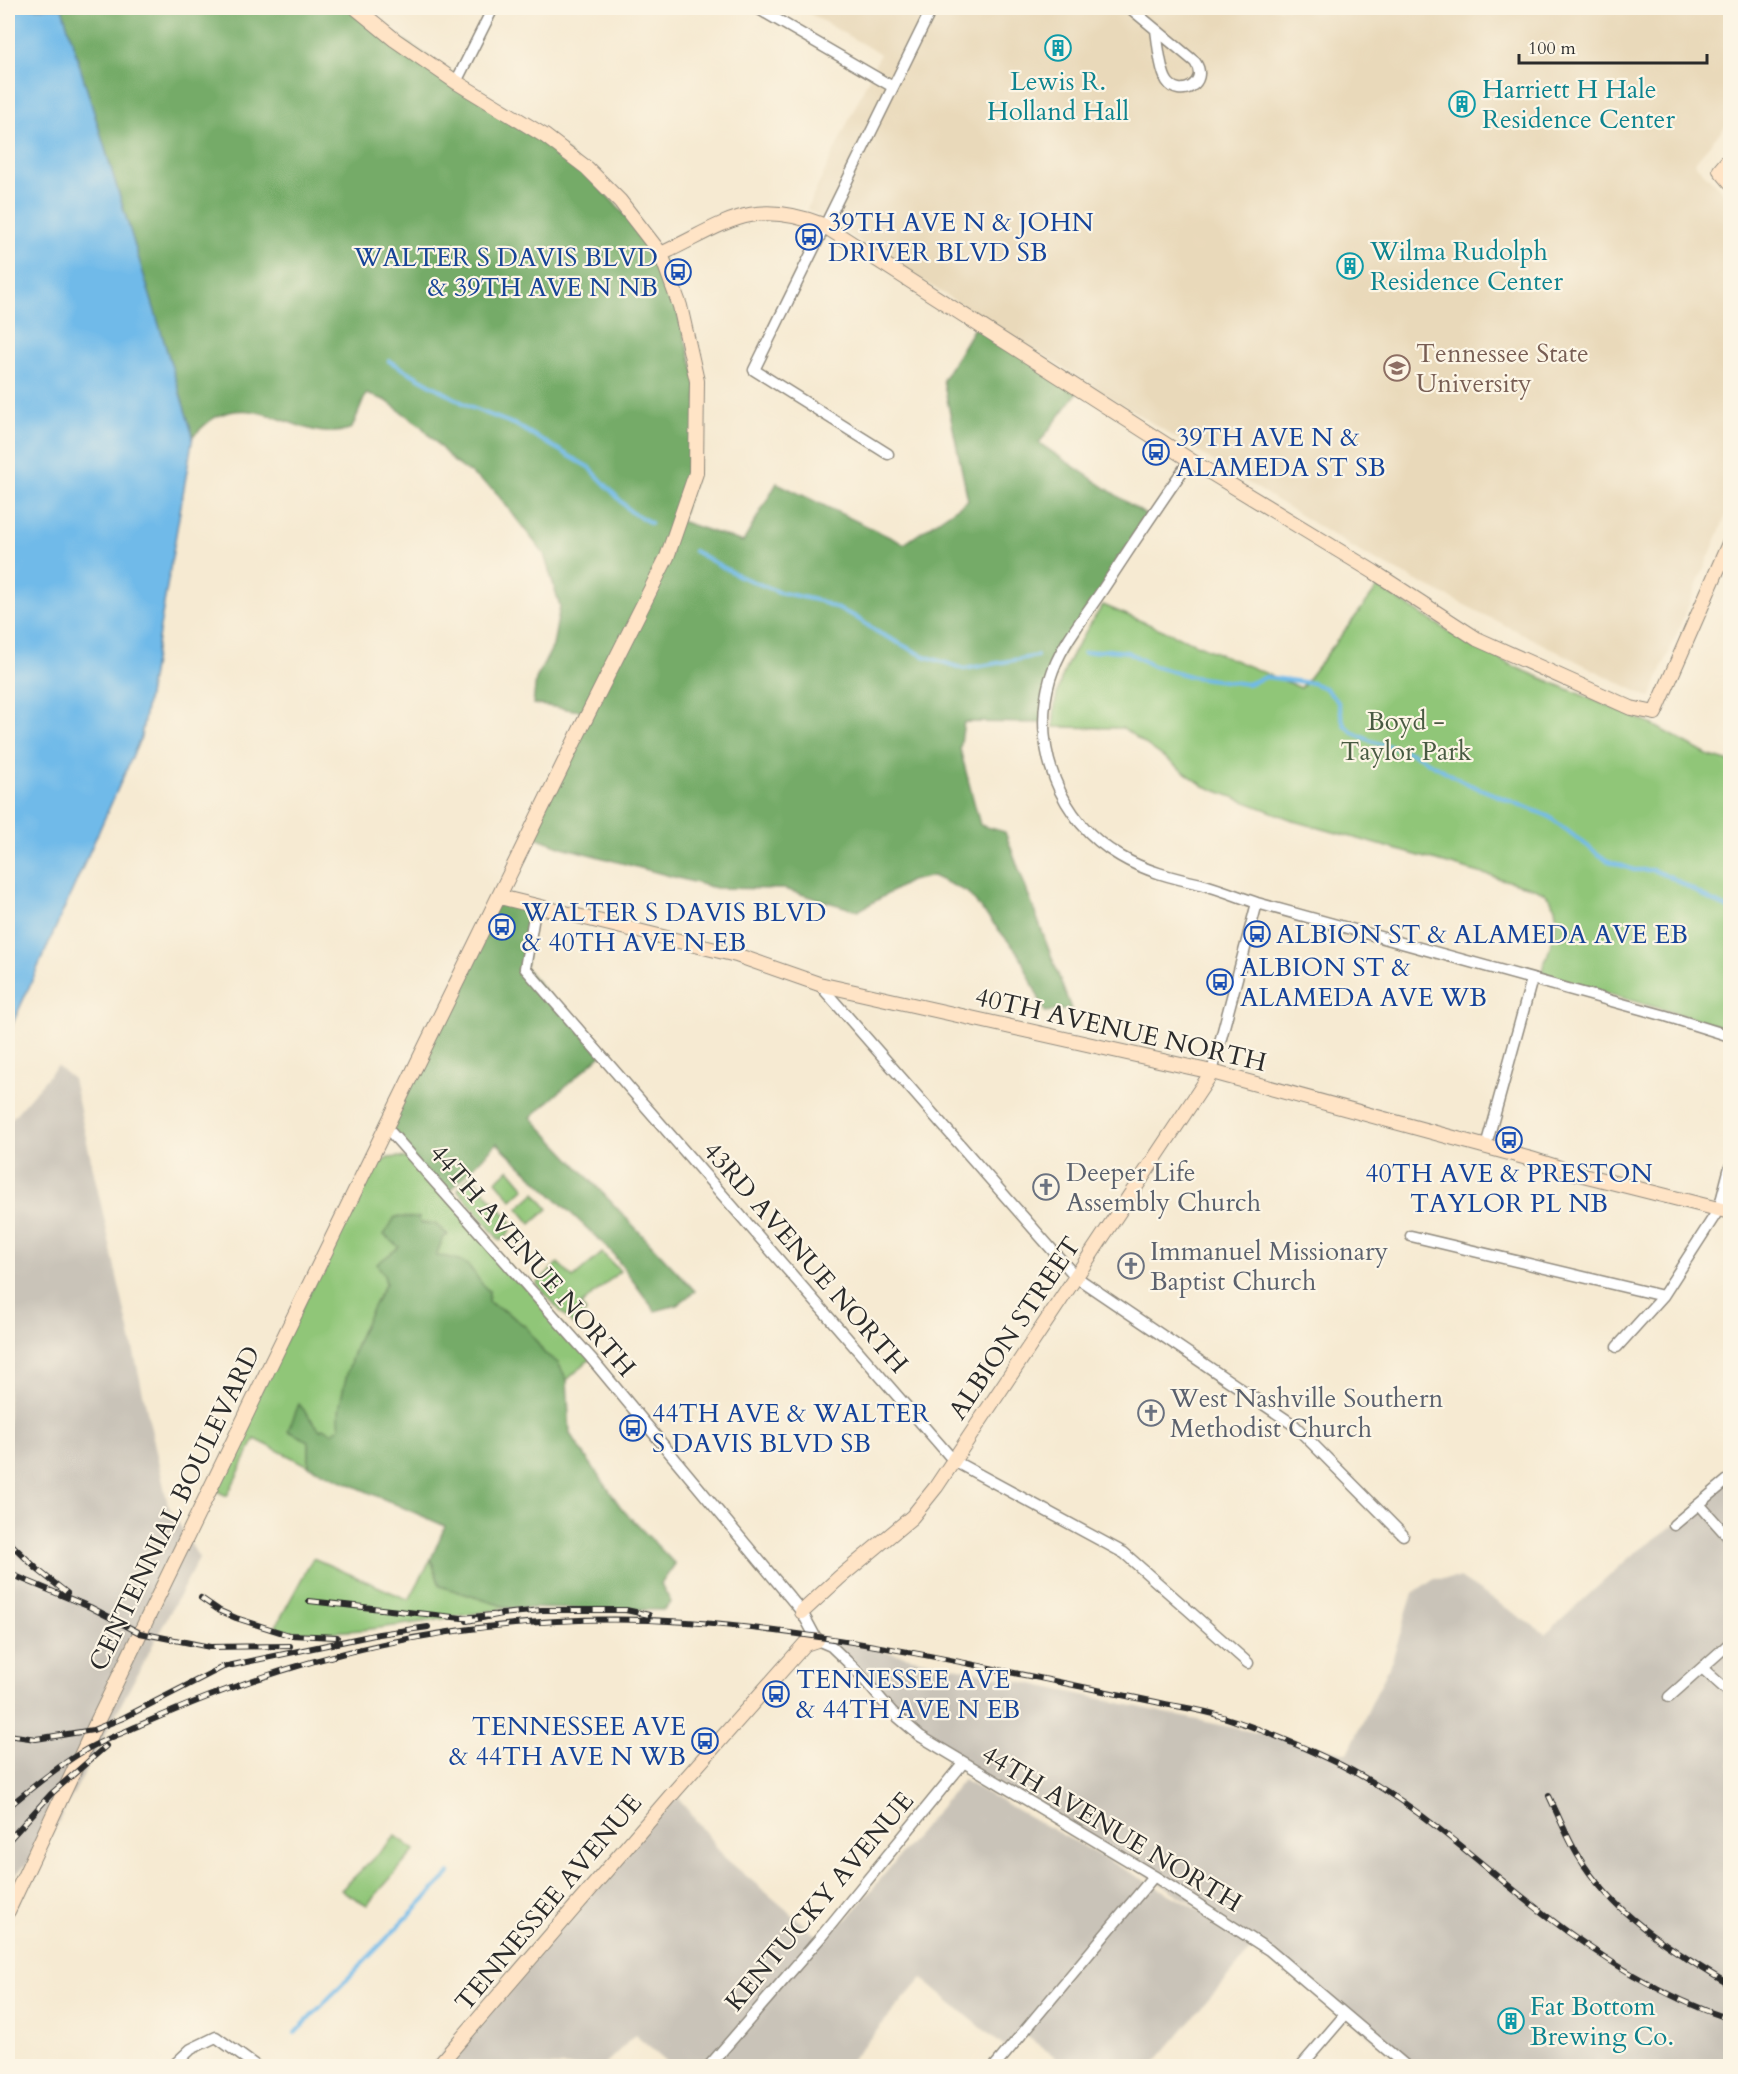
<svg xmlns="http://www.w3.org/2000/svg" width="1738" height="2074" viewBox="0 0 1738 2074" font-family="Cardo,serif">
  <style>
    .built { fill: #e9d9ba }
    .industrial { fill: #c9c3b8 }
    .green { fill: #90c678; stroke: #5e7852; stroke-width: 1.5 }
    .forest { fill: #74ab68; stroke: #506b4a; stroke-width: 1.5 }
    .water { fill: #70bae9; stroke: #4e728a; stroke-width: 1.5 }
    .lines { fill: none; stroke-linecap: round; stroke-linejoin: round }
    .stream { stroke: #70bae9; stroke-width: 4 }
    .street-casing { stroke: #908a7e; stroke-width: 13 }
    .secondary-casing { stroke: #908a7e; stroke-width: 16 }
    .street { stroke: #fff; stroke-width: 10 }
    .secondary { stroke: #ffe4c6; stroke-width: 14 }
    .rail-casing { stroke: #2b2b2b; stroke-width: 6 }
    .rail { stroke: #fcf5e5; stroke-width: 4; stroke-dasharray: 11; stroke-linecap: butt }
    .labels { text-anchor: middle; stroke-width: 4.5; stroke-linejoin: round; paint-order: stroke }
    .culture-label { font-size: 26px; fill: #0d838f; stroke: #fcf5e5; text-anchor: start }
    .transit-label { font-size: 26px; fill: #164399; stroke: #fcf5e5; text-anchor: start }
    .education-label { font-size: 26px; fill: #785e54; stroke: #fcf5e5; text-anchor: start }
    .park-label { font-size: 26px; fill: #495a42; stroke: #fcf5e5 }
    .street-label { font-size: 26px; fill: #2b2b2b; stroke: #fcf5e5 }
    .worship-label { font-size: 26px; fill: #5b616d; stroke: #fcf5e5; text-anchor: start }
  </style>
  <rect width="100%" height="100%" fill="#fcf5e5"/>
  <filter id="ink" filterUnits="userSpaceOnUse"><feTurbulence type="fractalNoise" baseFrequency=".0167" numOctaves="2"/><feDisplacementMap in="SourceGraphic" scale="12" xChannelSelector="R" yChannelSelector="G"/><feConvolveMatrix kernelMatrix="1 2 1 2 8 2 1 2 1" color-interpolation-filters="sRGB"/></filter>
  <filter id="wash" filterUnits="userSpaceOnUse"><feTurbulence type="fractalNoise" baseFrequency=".008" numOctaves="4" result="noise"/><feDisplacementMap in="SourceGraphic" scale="24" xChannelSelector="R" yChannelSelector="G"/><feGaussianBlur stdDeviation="1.35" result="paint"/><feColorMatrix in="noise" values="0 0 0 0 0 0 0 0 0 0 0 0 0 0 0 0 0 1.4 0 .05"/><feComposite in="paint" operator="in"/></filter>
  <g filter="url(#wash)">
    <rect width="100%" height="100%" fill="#f6ead2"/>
    <path class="built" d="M800 8H1730V121L1694 163 1730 199V506L1650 698 1363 554 807 209 880 54Z"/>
    <path class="industrial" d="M57 1066 73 1079 168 1505 199 1558 45 1847 8 1882V1123Z
      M1730 1478V2066H1406L1257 1943 1152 2066H1068L1022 2033 1008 2050 922 1978 846 2066H671L635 2035 603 2066H431L495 1990 674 1792 725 1858 820 1938 848 1918 963 1780 1238 1932 920 1736 813 1636 1348 1753 1392 1660 1413 1593 1433 1579 1460 1578 1546 1634 1631 1556 1674 1525Z"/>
    <path class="green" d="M1378 587 1448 631 1513 666 1653 725 1707 755 1730 762V1029L1541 974C1549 946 1573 905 1537 889L1298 822 1204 786 1123 728 1054 727C1052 679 1077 644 1103 605L1301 688Z
      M398 1157 414 1159 591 1358 567 1380 558 1363 544 1353 527 1328 508 1313 488 1302 489 1291 479 1283 470 1267 436 1256 443 1238 447 1235 435 1224 420 1223 419 1218 384 1275 386 1283C359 1331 342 1370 341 1427L332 1433 320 1430 298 1405 309 1441V1466L255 1439 227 1496 211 1488 372 1168 388 1158Z
      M509 1169 525 1188 512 1200 496 1181Z
      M471 1175 512 1223 508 1227 511 1231 500 1241 458 1190Z
      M535 1193 548 1209 531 1224 518 1208Z
      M602 1253 620 1271 581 1305 586 1312 573 1325 536 1284 558 1263 573 1278Z
      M313 1558 409 1600 431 1559 440 1586 509 1608C456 1616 403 1627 348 1631 324 1633 299 1634 275 1628Z
      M396 1836 415 1850 367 1905 341 1890Z"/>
    <path class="forest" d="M62 8H356L568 153 661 254 697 381 696 473 680 521 743 542 777 483 904 544 968 500 943 380 977 323 1080 389 1039 443 1150 518 1059 659 1044 723 964 722 960 749 980 825 1005 832 1071 1009 1045 1012 1019 954 967 892 933 876 910 881 858 911 784 889 715 888 562 847 530 835 588 712 533 704 536 679 553 646 560 606 544 554 494 490 453 461 421 426 385 400 366 394 352 428C305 447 267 394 218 416 209 419 200 430 193 436Z
      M500 897 536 905 525 968 601 1055 531 1117 695 1291 677 1305 655 1311 611 1251 497 1143 446 1195 386 1127Z
      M395 1217 419 1218 420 1223 435 1224 448 1235 443 1238 436 1256C447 1256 464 1259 471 1269 479 1278 479 1283 489 1291L488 1302 508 1313 527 1328 544 1353 558 1363 567 1380 570 1434 622 1509 675 1564 661 1584 671 1602 663 1610 509 1608 440 1586 431 1559 445 1526 309 1466V1441L288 1431 299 1404 320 1430 324 1428 332 1433 340 1427C337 1413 341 1400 344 1386 354 1344 365 1320 386 1283L384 1275 377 1264 399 1247 384 1235Z"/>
    <path class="water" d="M8 8H62L193 436 141 737 8 1034Z"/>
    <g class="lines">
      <path class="stream" d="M389 361 472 408 516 425 590 468 631 512 651 523
        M694 551 739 576 779 592 820 601 854 616 879 633 924 656 964 669 1037 656
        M1084 653 1108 650 1128 652 1153 666 1193 677 1247 684 1266 677 1312 683 1325 688 1338 702 1344 725 1354 733 1371 741 1412 753 1468 784 1548 816 1606 860 1634 870H1652L1671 877 1712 901 1730 909
        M295 2033 450 1873"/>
    </g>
  </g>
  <g filter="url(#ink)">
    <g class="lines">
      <g class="street-casing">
        <path id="street" d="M757 8 893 87
          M1130 8 1195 62C1210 83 1179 100 1167 81 1160 70 1158 43 1156 30
          M456 82 493 8
          M888 454 754 370 932 8
          M1190 460C1160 503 1131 546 1103 589 1084 618 1060 645 1050 679 1031 746 1059 821 1120 856 1145 871 1173 878 1201 884 1220 889 1239 897 1257 903L1666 1016 1730 1036
          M536 905 525 968 954 1461 1124 1553 1248 1663
          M819 984 1076 1277 1294 1425 1403 1535
          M1212 1072 1257 903
          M386 1127 591 1358 802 1612 817 1640 831 1646 855 1669 892 1712 920 1736 1154 1876 1269 1950 1406 2066
          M1486 1146 1532 979
          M1411 1236 1663 1296
          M1617 1347 1663 1296 1719 1209 1730 1167
          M1699 1504 1730 1539
          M1674 1525 1730 1478
          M1702 1668 1730 1693
          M1669 1697 1730 1643
          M173 2066 191 2049 216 2037 256 2066
          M709 2066 820 1938 963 1763
          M995 2066 1154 1876
          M1301 2066 1344 2016"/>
      </g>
      <g class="secondary-casing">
        <path id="secondary" d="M1730 158 1720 170 1730 182
          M661 254C725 224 750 197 823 225L1190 460 1374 572 1477 639 1631 708 1655 713 1730 541
          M500 897 736 955 819 984 1212 1072 1531 1159 1579 1174 1730 1212
          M802 1612 840 1577 912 1517 936 1487 1212 1072
          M8 1911 93 1730 386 1127 581 728 667 557 696 473 697 381 680 306 661 254 620 201 587 168 545 136 456 82 395 40 356 8
          M438 2066 674 1792 805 1644 817 1640"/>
      </g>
      <use href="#street" class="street"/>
      <use href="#secondary" class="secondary"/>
      <g class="rail-casing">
        <path id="rail" d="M8 1541 38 1570 67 1593
          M8 1573 90 1607 140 1633 210 1647 290 1646
          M201 1598 220 1611 236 1618 289 1635 337 1637
          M309 1601 462 1618 542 1610H626L649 1615
          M467 1621 502 1614
          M8 1735 36 1739 93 1730 123 1718 223 1667 379 1634 428 1627
          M1549 1796C1558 1815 1566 1835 1577 1854 1613 1915 1672 1950 1730 1985
          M8 1807C32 1788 55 1768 82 1752 98 1742 116 1736 133 1728 168 1713 202 1698 237 1686 381 1634 534 1612 687 1622 799 1630 909 1651 1019 1674 1065 1683 1111 1693 1156 1702 1177 1707 1200 1709 1220 1716 1262 1729 1302 1746 1341 1765 1417 1803 1478 1863 1544 1914 1601 1958 1662 1997 1730 2019
          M8 1841 51 1794 106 1746"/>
      </g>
      <use href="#rail" class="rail"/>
    </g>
  </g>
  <defs>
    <g id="building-ring" transform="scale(1.35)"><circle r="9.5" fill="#fcf5e5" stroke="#0f9aa8" stroke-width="1.5"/><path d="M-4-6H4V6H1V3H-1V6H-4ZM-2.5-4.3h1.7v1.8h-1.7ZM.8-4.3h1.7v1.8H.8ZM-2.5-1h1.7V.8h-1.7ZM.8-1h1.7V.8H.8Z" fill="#0f9aa8"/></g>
    <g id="bus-ring" transform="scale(1.35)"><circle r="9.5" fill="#fcf5e5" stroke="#1a4fb4" stroke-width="1.5"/><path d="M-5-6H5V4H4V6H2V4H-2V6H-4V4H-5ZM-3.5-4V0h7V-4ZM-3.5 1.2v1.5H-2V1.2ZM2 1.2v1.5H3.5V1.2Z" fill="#1a4fb4"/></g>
    <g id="university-ring" transform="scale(1.35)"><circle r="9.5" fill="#fcf5e5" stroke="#8d6e63" stroke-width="1.5"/><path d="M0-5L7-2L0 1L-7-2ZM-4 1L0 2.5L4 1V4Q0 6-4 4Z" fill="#8d6e63"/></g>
    <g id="church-ring" transform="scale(1.35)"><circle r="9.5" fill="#fcf5e5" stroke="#6b7280" stroke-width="1.5"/><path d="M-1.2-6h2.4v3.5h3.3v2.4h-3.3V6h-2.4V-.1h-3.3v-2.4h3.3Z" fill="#6b7280"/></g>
  </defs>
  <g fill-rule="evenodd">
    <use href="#building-ring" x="1058" y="48"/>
    <use href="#building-ring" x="1462" y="104"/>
    <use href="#bus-ring" x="809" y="237"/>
    <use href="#building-ring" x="1350" y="266"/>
    <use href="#bus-ring" x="678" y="272"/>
    <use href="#university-ring" x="1397" y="368"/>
    <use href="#bus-ring" x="1156" y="452"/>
    <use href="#bus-ring" x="502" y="927"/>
    <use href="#bus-ring" x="1257" y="934"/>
    <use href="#bus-ring" x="1220" y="982"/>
    <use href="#bus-ring" x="1509" y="1140"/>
    <use href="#church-ring" x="1046" y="1187"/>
    <use href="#church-ring" x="1131" y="1266"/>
    <use href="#church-ring" x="1151" y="1413"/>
    <use href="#bus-ring" x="633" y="1428"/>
    <use href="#bus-ring" x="776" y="1694"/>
    <use href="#bus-ring" x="705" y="1741"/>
    <use href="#building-ring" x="1511" y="2021"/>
  </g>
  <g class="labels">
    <g class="culture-label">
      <text x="1058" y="90" text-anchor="middle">Lewis R.<tspan x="1058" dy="30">Holland Hall</tspan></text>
      <text x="1482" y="98">Harriett H Hale<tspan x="1482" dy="30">Residence Center</tspan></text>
      <text x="1370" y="260">Wilma Rudolph<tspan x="1370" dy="30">Residence Center</tspan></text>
      <text x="1530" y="2015">Fat Bottom<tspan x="1530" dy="30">Brewing Co.</tspan></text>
    </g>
    <g class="transit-label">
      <text x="828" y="231">39TH AVE N &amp; JOHN<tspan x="828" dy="30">DRIVER BLVD SB</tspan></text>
      <text x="658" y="266" text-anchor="end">WALTER S DAVIS BLVD<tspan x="658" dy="30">&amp; 39TH AVE N NB</tspan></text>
      <text x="1176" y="446">39TH AVE N &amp;<tspan x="1176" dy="30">ALAMEDA ST SB</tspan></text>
      <text x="522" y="921">WALTER S DAVIS BLVD<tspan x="522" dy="30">&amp; 40TH AVE N EB</tspan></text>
      <text x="1276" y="943">ALBION ST &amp; ALAMEDA AVE EB</text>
      <text x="1240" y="976">ALBION ST &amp;<tspan x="1240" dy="30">ALAMEDA AVE WB</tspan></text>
      <text x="1509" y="1182" text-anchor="middle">40TH AVE &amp; PRESTON<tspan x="1509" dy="30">TAYLOR PL NB</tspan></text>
      <text x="652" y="1422">44TH AVE &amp; WALTER<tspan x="652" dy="30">S DAVIS BLVD SB</tspan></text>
      <text x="796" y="1688">TENNESSEE AVE<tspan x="796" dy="30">&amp; 44TH AVE N EB</tspan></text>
      <text x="686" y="1735" text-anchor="end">TENNESSEE AVE<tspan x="686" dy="30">&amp; 44TH AVE N WB</tspan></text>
    </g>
    <g class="education-label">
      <text x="1416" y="362">Tennessee State<tspan x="1416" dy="30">University</tspan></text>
    </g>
    <g class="park-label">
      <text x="1406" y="730">Boyd -<tspan x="1406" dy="30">Taylor Park</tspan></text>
    </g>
    <g class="street-label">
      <text transform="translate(1121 1029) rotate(13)" y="9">40TH AVENUE NORTH</text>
      <text transform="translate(806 1257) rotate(49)" y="9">43RD AVENUE NORTH</text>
      <text transform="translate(533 1260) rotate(49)" y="9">44TH AVENUE NORTH</text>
      <text transform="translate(1014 1328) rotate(-56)" y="9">ALBION STREET</text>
      <text transform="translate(174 1508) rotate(-64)" y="9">CENTENNIAL BOULEVARD</text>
      <text transform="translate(1112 1828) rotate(31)" y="9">44TH AVENUE NORTH</text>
      <text transform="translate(819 1901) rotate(-50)" y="9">KENTUCKY AVENUE</text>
      <text transform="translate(548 1902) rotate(-50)" y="9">TENNESSEE AVENUE</text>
    </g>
    <g class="worship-label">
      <text x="1066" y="1181">Deeper Life<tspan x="1066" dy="30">Assembly Church</tspan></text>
      <text x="1150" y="1260">Immanuel Missionary<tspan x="1150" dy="30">Baptist Church</tspan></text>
      <text x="1170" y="1407">West Nashville Southern<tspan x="1170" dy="30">Methodist Church</tspan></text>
    </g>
  </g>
  <rect width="1738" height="2074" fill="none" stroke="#fcf5e5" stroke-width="30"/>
  <path d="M1519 54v9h188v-9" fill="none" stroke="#2b2b2b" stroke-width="3"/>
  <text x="1528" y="54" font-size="18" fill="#2b2b2b" stroke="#fcf5e5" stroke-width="4.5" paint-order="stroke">100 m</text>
</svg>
